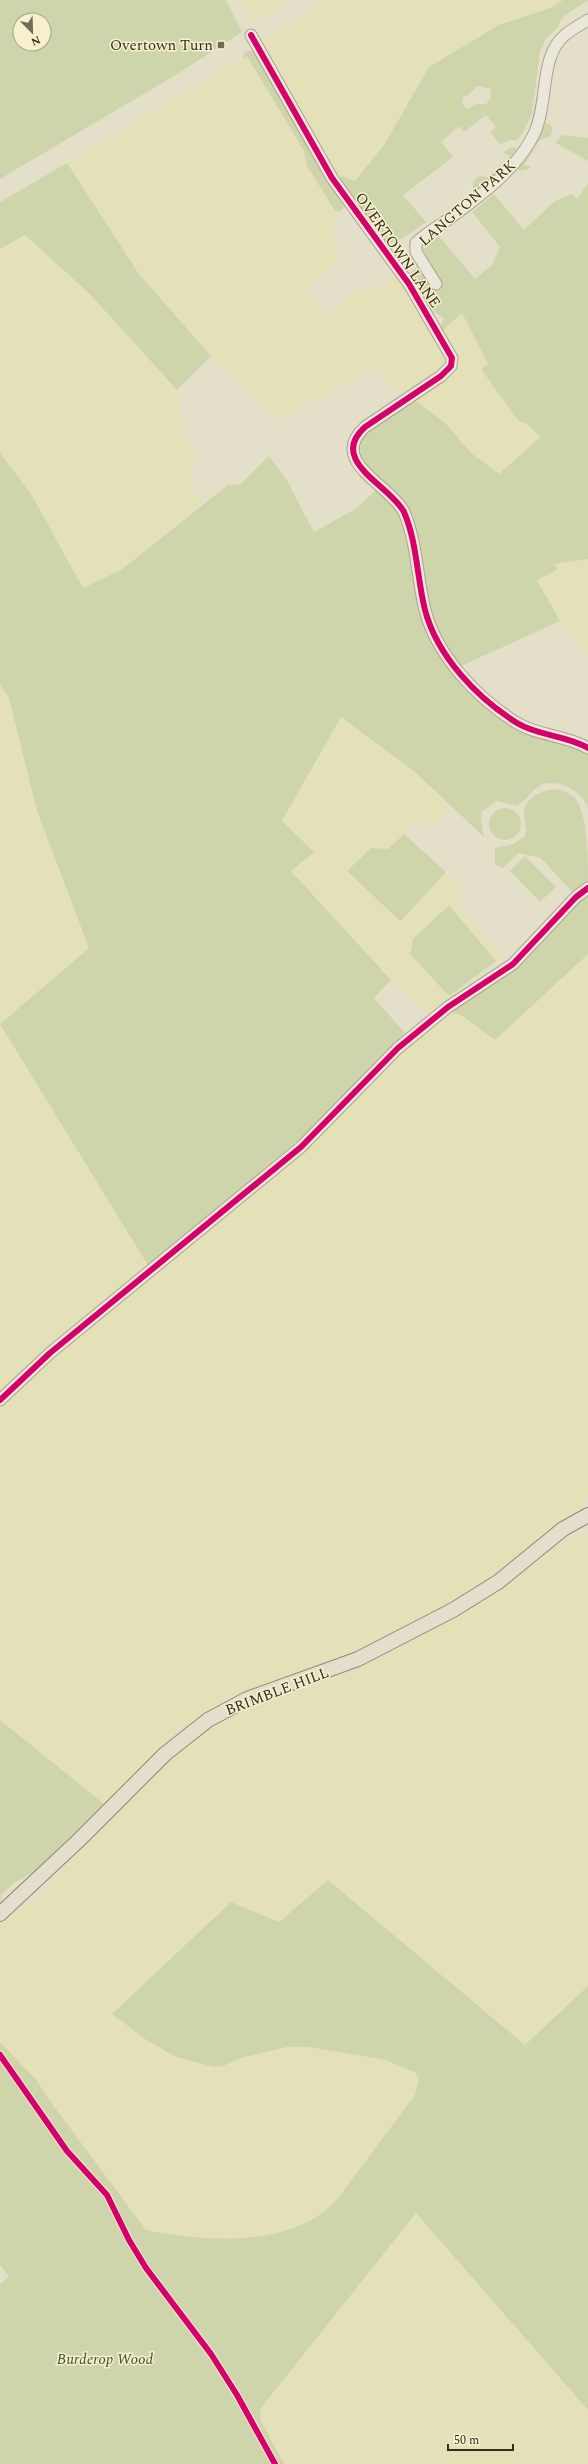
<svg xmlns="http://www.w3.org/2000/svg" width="588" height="2464" viewBox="0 0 588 2464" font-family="Spectral,serif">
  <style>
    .farmland { fill: #e4e1b8 }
    .green { fill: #cfd5ab; fill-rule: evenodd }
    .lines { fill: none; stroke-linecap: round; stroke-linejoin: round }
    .minor-casing { stroke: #a8a293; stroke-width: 13 }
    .major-casing { stroke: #8e887a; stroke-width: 16 }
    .minor { stroke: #ebe8db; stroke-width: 11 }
    .major { stroke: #e3dfcc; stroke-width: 14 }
    .cycleway-casing { stroke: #f6f0ce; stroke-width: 8 }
    .cycleway { stroke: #d6006c; stroke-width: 6 }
    .poi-dot { fill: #736b59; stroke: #f6f0ce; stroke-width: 1.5 }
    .labels { text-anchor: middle; stroke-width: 3; stroke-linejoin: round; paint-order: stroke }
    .poi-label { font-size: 15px; fill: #362c1c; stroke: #f6f0ce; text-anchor: end }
    .street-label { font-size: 15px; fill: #362c1c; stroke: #f6f0ce }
    .park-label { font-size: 15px; font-style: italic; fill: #405322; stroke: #f6f0ce }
  </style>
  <rect width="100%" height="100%" fill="#e4dfc9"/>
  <path class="farmland" d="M241 0H289L253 22Z
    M328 0H563L550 8 510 19 440 61 424 74 384 145 355 181 342 176 337 179 261 44 262 40Z
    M247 56 285 116 304 151 307 166 335 211 333 230 340 259 304 291 327 317 362 287 368 294 397 274 435 335 462 313 488 364 481 369 518 420 527 424 541 437 499 475 471 453 450 429 409 403 376 367 277 420 211 356 140 274 67 163Z
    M25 234 90 294 177 390 184 435 194 453 195 460 189 482 203 503 121 570 83 588 31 494 0 453V249Z
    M588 559V657L560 621 537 580 558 569 554 564Z
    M0 685 9 698 37 811 89 948 0 1023Z
    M341 717 414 771 451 804 431 827 428 823 417 820 404 834 464 890 456 898 465 913 504 956 428 1012 393 978 391 980 291 871 281 821Z
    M588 954V1497L582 1506 516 1560 466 1595 356 1652 232 1697 208 1711 178 1732 104 1804 0 1720V1407L62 1349 283 1169 400 1051 448 1011 461 1015 495 1040Z
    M0 1024 149 1267 0 1395Z
    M588 1533V1986L525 2045 474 2000 279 1922 112 2015 145 2039 176 2057 223 2066 244 2057 287 2047H309L386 2060 416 2073 419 2080 415 2095 338 2198 328 2209 308 2223 265 2235 212 2238 177 2236 146 2230 47 2097 38 2082 0 2042V1926L27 1903 48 1891 63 1866 172 1757 215 1725 242 1711 338 1676 385 1656 490 1598 565 1540Z
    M416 2213 588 2410V2464H284L259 2419 261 2408Z"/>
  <path class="green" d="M0 0H226L242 32 179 73 0 179ZM20 20H44V44H20Z
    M563 0H588L563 17 558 27 545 40 540 52 532 113 523 133 517 140H509L500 145 490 132 496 127 486 115 464 132 459 126 441 142 453 157 403 195 426 222C410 234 395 244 376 247L352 217 337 179 342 176 355 181 384 145 429 67 499 25 550 8ZM477 86 491 89 490 99 486 104H476L467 109 462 104 463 97 469 95Z
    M250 50 255 53 338 196 344 207 340 212 335 211 307 166 304 151 247 56 243 59 244 53Z
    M546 123 550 124 553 130 550 137 541 139 524 165 531 166 529 169 519 171 517 167Z
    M561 135 588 138V161L556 143Z
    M514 147 518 151C508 166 491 183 475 191L473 190V181L479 176 488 177 510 156 503 153 509 148Z
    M67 163 139 274 211 356 177 390 90 294 25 235 0 249V202Z
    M588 183V559L554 564 558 569 537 580 560 621 461 666 480 703 588 754V808C582 791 559 778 541 785 531 790 526 801 517 806L497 801 482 811 481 821 484 837 414 771 341 717 282 821 314 852 291 871 391 980 374 998 405 1033 310 1130 149 1267 0 1024 89 948 37 811 9 698 0 685V453L31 494 83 588 121 570 228 485 241 484 269 456 286 479 314 532 357 508 377 489 358 457 360 435 409 403 416 401 446 424 471 453 499 474 540 437 527 424 518 420 481 369 488 364 462 313 443 330 441 325 444 319 434 311 408 274 428 259 422 248 438 235 475 279 492 265 500 247 472 212 494 194 524 230 555 201 571 194 577 199Z
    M555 789C563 791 572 793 577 801 588 818 588 862 588 883L574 894 541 858 519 853 503 868 495 865V848L514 844 525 836C528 826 523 820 524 811 526 797 544 790 555 789Z
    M489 824a16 16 0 1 1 32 0a16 16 0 1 1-32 0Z
    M404 834 446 872 402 920H399L347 871 371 848 388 849Z
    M525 856 556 887 540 902 510 871Z
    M588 892V954L495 1040 461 1015 448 1011 484 986Z
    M449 905 496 961 449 996 410 954 413 939Z
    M0 1720 104 1804 37 1870 14 1883 0 1896 2 1899 0 1901Z
    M328 1880 525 2045 588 1986V2410L416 2213 261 2408 260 2419 284 2464H0V2284L9 2276 0 2265V2042L38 2082 47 2097 146 2230C205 2242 295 2249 338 2198L415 2095 419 2080 416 2073 386 2060 309 2047H287L244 2057 223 2066 214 2067 176 2057 145 2039 112 2014 231 1902 279 1922Z"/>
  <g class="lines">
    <g class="minor-casing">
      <path id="minor" d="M251 35 332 178 409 284 452 358 451 366 441 376 365 427C327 461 390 485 404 512 417 542 417 578 425 610 437 656 477 698 517 723 538 736 566 735 588 748
        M436 284 416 252V243C425 234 436 228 446 221 478 197 516 171 534 134 549 102 539 56 565 35 572 29 580 25 588 20
        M0 1400 50 1353 301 1147 398 1048 448 1007 513 964 576 897 588 888"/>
    </g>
    <g class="major-casing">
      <path id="major" d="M0 1914 78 1841 165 1754 208 1720 247 1699 358 1659 453 1610 498 1582 563 1529 588 1515"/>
    </g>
    <use href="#minor" class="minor"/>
    <use href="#major" class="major"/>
    <g class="cycleway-casing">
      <path id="cycleway" d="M251 35 332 178 409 284 452 358 451 366 441 376 365 427C327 461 390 485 404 512 417 542 417 578 425 610 437 656 477 698 517 723 538 736 566 735 588 748
        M0 1400 50 1353 301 1147 398 1048 448 1007 513 964 576 897 588 888
        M0 2055 67 2151 107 2195 129 2240 146 2268 211 2354 237 2395 275 2464"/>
    </g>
    <use href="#cycleway" class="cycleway"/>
  </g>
  <rect class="poi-dot" x="217" y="41" width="8" height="8" rx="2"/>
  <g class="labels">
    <g class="poi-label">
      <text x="213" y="50">Overtown Turn</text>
    </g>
    <g class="street-label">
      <text transform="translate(467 203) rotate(-41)" y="5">LANGTON PARK</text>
      <text transform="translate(398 250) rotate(55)" y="5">OVERTOWN LANE</text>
      <text transform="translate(277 1691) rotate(-21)" y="5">BRIMBLE HILL</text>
    </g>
    <g class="park-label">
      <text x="105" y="2364">Burderop Wood</text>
    </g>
  </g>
  <g transform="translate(32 32) rotate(157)"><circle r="19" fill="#f6f0ce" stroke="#a9a287"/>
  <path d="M0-3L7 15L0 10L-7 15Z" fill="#736b59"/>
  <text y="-6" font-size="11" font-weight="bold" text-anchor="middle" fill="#362c1c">N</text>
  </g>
  <path d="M448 2444v6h65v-6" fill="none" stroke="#362c1c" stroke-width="2"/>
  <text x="454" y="2444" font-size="12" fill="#362c1c" stroke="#f6f0ce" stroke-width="3" paint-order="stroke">50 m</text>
</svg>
